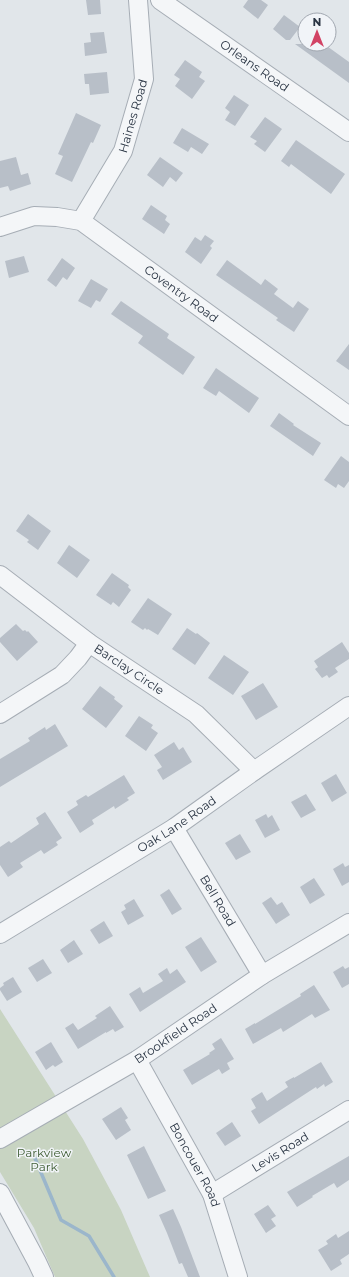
<svg xmlns="http://www.w3.org/2000/svg" width="349" height="1277" viewBox="0 0 349 1277" font-family="Montserrat,sans-serif">
  <style>
    .green { fill: #c8d4c2 }
    .lines { fill: none; stroke-linecap: round; stroke-linejoin: round }
    .stream { stroke: #9bb6cb; stroke-width: 3.5 }
    .building { fill: #b8bfc8 }
    .minor-casing { stroke: #a6adb5; stroke-width: 20 }
    .minor { stroke: #f4f6f8; stroke-width: 18 }
    .labels { text-anchor: middle; stroke-width: 3; stroke-linejoin: round; paint-order: stroke }
    .street-label { font-size: 12px; fill: #293443; stroke: #f1f4f8 }
    .park-label { font-size: 12px; fill: #415f36; stroke: #f1f4f8 }
  </style>
  <rect width="100%" height="100%" fill="#e1e6ea"/>
  <path class="green" d="M0 1009 83 1139 121 1210 150 1277H55L34 1228 0 1172Z"/>
  <g class="lines">
    <path class="stream" d="M34 1156 61 1220 89 1236 114 1277"/>
  </g>
  <path class="building" d="M86 0H100L101 14 88 15Z
    M248 0H261L268 5 258 19 243 7Z
    M284 15 300 27 290 40H286L273 29Z
    M104 32 107 53 85 56 84 43 91 42 90 33Z
    M295 44H324L349 62V83Z
    M185 60 202 72 199 77 205 81 192 99 175 86 180 79 174 75Z
    M107 72 109 93 90 95 89 84H85L84 74Z
    M234 95 249 105 235 126 225 120 230 112 225 108Z
    M76 113 101 125 93 143 91 142 72 182 55 174 63 156 58 154Z
    M265 117 282 129 265 152 254 144 257 141 250 137Z
    M182 128 209 144 202 154 191 147 188 152 173 143Z
    M296 140 345 174 331 194 291 164 289 167 281 161Z
    M16 157 21 175 28 173 31 184 10 191 8 186 0 188V161Z
    M160 157 183 173 176 182 170 177 163 187 147 175Z
    M151 205 167 216 165 220 170 224 164 234 142 219Z
    M205 235 214 241 210 246 212 248 201 264 185 252 195 237 201 241Z
    M24 256 29 272 9 278 5 261Z
    M62 258 75 268 67 280 63 277 56 287 47 280Z
    M227 260 261 285 265 279 278 289 274 294 293 308 298 301 309 309 294 332 276 320 278 318 216 275Z
    M91 279 108 289 100 302 96 300 91 308 78 301Z
    M121 301 169 334 167 338 195 357 183 375 138 343 143 336 111 314Z
    M349 344V370L336 361Z
    M216 368 259 398 249 413 219 391 216 396 203 388Z
    M279 413 294 424 293 425 321 443 313 456 270 426Z
    M341 456 349 462V481L344 488 338 484 336 488 324 480Z
    M28 514 51 531 38 550 27 542 29 540 16 531Z
    M69 545 90 560 77 578 57 563Z
    M112 573 129 585 128 587 131 590 119 607 113 602 111 605 96 595Z
    M148 598 172 614 158 635 148 629 147 630 145 628 143 630 131 622Z
    M16 624 23 631 25 630 27 632 28 631 38 642 17 661 0 642V638Z
    M187 628 196 634 197 633 210 643 195 665 172 649Z
    M342 642 349 653V659L335 668 338 672 329 678 327 675 322 678 315 669 318 667 314 661Z
    M224 655 249 672 233 695 208 678Z
    M263 683 278 707 256 720 241 696Z
    M100 686 115 697 114 699 123 706 106 728 82 709Z
    M139 716 153 725 151 728 158 733 146 751 125 736Z
    M55 724 68 746 0 787V759L30 741 28 738 45 727 46 730Z
    M174 742 179 750 183 747 192 762 163 780 157 770 162 767 154 755Z
    M336 774 347 793 332 802 321 783Z
    M124 775 135 793 127 798 129 800 115 809 114 806 92 820 94 824 80 833 67 812 78 805 76 801 86 795 88 797Z
    M306 794 316 810 301 818 291 802Z
    M45 812 62 838 56 842 58 845 44 854 41 850 20 863 23 867 8 877 0 865V847L9 841 11 843 39 824 36 818Z
    M266 814 268 818 272 815 280 830 265 838 255 820Z
    M240 834 251 852 236 860 225 843Z
    M343 863 345 867 349 865V882L342 886 333 869Z
    M314 878 325 895 310 904 300 887Z
    M169 889 182 909 172 915 160 895Z
    M271 897 277 905 282 902 290 915 276 924 262 903Z
    M134 899 144 916 128 925 121 912 126 909 124 905Z
    M104 921 113 936 99 944 90 930Z
    M201 937 217 962 201 972 185 947Z
    M74 940 83 954 68 963 60 950Z
    M43 959 52 973 37 982 28 968Z
    M343 966 345 969 349 967V984L342 988 333 972Z
    M167 968 170 974 177 969 186 982 140 1012 129 994 140 987 143 993 163 981 158 974Z
    M13 977 22 992 7 1001 0 990V988L4 985 3 983Z
    M314 985 330 1010 315 1018 312 1014 283 1032 281 1028 253 1044 245 1029 255 1023V1024L301 996 300 994Z
    M110 1006 124 1027 115 1032 113 1029 106 1033V1032L78 1049 65 1028 73 1023 78 1030 97 1018 95 1016Z
    M221 1038 234 1059 227 1063 230 1069 222 1074 219 1069 192 1085 183 1070 210 1054 209 1053 215 1049 212 1044Z
    M51 1042 63 1062 55 1067 53 1065 46 1070 35 1052Z
    M321 1062 333 1082 325 1087 324 1084 317 1089 316 1087 259 1124 251 1111 256 1108 251 1099 262 1092 267 1101 288 1087 285 1082 294 1077V1078Z
    M121 1107 128 1118 125 1120 131 1130 116 1140 102 1119Z
    M232 1122 241 1136 225 1146 216 1133Z
    M144 1146 166 1191 148 1199 127 1155Z
    M349 1156V1180L337 1188 334 1183 312 1196 313 1197 297 1207 287 1192Z
    M268 1205 276 1216 271 1219 276 1226 266 1233 254 1214Z
    M173 1209 181 1227 200 1277H188L182 1263 179 1264 167 1233 159 1215Z
    M349 1231V1254L340 1260 342 1264 331 1271 318 1250 328 1244 326 1241 336 1234 338 1238Z"/>
  <g class="lines">
    <g class="minor-casing">
      <g id="minor">
        <path id="s1" d="M160 0 349 132"/>
        <path id="s2" d="M81 221 123 151 144 79 138 0"/>
        <path id="s3" d="M0 227 34 216 57 217 81 221 349 416"/>
        <path id="s4" d="M0 575 89 643 196 714 254 771"/>
        <path d="M0 714 62 675 78 658 89 643"/>
        <path id="s5" d="M174 828 262 975"/>
        <path id="s6" d="M0 934 174 828 254 771 349 706"/>
        <path id="s7" d="M137 1060 212 1194 238 1277"/>
        <path id="s8" d="M0 1139 137 1060 262 975 349 923"/>
        <path d="M0 1193 37 1262 44 1277"/>
        <path id="s9" d="M212 1194 349 1110"/>
      </g>
    </g>
    <use href="#minor" class="minor"/>
  </g>
  <g class="labels">
    <g class="street-label">
      <text dy="4" stroke="none"><textPath href="#s1" startOffset="115">Orleans Road</textPath></text>
      <text dy="4" stroke="none"><textPath href="#s2" startOffset="118">Haines Road</textPath></text>
      <text dy="4" stroke="none"><textPath href="#s3" startOffset="207">Coventry Road</textPath></text>
      <text dy="4" stroke="none"><textPath href="#s4" startOffset="160">Barclay Circle</textPath></text>
      <text dy="4" stroke="none"><textPath href="#s6" startOffset="208">Oak Lane Road</textPath></text>
      <text dy="4" stroke="none"><textPath href="#s5" startOffset="85">Bell Road</textPath></text>
      <text dy="4" stroke="none"><textPath href="#s8" startOffset="205">Brookfield Road</textPath></text>
      <text dy="4" stroke="none"><textPath href="#s9" startOffset="80">Levis Road</textPath></text>
      <text dy="4" stroke="none"><textPath href="#s7" startOffset="120">Boncouer Road</textPath></text>
    </g>
    <g class="park-label">
      <text x="44" y="1157">Parkview<tspan x="44" dy="14">Park</tspan></text>
    </g>
  </g>
  <g transform="translate(317 32)"><circle r="19" fill="#f1f4f8" stroke="#a1a7b0"/>
  <path d="M0-3L7 15L0 10L-7 15Z" fill="#d24365"/>
  <text y="-6" font-size="11" font-weight="bold" text-anchor="middle" fill="#293443">N</text>
  </g>
</svg>
